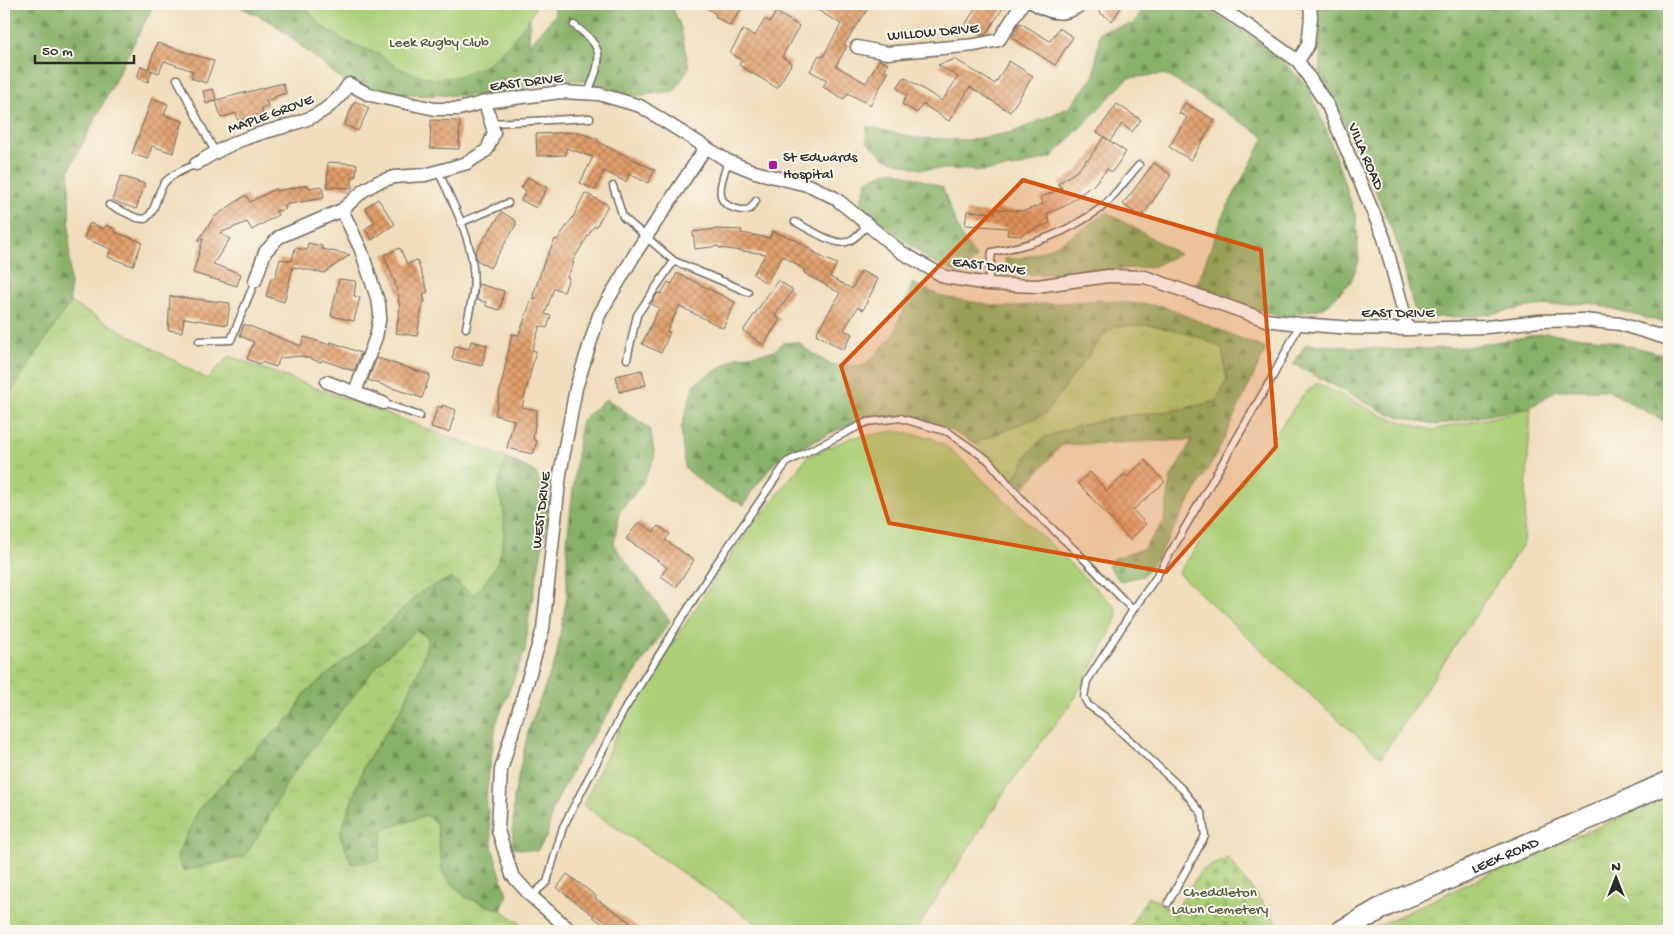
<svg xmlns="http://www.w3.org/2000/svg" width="1673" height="935" viewBox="0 0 1673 935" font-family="'Gochi Hand',sans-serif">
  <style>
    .grass { fill: url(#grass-tufts); stroke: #6b7c51 }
    .forest { fill: url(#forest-firs); stroke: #5a6e4a }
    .cemetery { fill: url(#cemetery-stones); stroke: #6b7c51 }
    .park { fill: #abce77; stroke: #6b7c51 }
    .building { fill: url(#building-cross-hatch) }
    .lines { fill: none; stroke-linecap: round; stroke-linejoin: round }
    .service-casing { stroke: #70695e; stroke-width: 9 }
    .minor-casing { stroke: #70695e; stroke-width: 15 }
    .trunk-casing { stroke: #70695e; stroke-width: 24 }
    .service { stroke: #fff; stroke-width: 6 }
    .minor { stroke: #fff; stroke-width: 12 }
    .trunk { stroke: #fff; stroke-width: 21 }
    .marked { fill: #d5540f; fill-opacity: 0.2; stroke: #d5540f; stroke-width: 4; stroke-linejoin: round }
    .poi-dot { fill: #b5179e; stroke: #fbf7ec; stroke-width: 2 }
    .labels { text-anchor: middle; stroke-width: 4; stroke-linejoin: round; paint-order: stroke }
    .street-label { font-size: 15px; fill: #2b2b2b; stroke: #fbf7ec }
    .park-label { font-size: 15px; fill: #515c42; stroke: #fbf7ec }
    .poi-label { font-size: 15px; fill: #2b2b2b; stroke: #fbf7ec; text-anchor: start }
  </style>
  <defs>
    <pattern id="grass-tufts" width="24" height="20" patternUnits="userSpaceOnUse" patternTransform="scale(1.25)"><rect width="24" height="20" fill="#abce77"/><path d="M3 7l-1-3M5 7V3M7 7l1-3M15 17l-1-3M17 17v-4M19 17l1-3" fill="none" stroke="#93b167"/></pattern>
    <pattern id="forest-firs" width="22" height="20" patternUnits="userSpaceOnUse" patternTransform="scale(1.25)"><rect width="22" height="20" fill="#88b168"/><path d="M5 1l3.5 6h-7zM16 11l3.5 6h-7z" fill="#6f9056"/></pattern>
    <pattern id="cemetery-stones" width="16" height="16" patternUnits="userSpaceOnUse" patternTransform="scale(1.25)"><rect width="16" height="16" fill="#abce77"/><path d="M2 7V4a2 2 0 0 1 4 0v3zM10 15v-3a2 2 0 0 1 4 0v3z" fill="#93b167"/></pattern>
    <pattern id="building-cross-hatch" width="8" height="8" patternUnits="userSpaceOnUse" patternTransform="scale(1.25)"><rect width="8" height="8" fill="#e19f6b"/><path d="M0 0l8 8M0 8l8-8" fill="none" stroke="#b78258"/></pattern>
  </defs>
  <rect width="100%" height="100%" fill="#fbf7ec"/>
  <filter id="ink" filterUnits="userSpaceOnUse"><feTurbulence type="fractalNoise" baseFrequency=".02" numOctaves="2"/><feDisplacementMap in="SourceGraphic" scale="10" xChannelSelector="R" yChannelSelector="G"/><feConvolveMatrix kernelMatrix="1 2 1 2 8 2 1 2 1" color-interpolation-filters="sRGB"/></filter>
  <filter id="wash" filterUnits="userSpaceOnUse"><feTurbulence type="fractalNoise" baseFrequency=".0096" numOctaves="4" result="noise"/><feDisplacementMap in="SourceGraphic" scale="20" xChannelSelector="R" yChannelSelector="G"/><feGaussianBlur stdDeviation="1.12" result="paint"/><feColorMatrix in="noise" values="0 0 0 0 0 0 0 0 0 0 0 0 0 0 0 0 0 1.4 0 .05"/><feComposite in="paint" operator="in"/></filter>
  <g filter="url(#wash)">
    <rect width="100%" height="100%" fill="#f0ddbc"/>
    <path class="grass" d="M70 302 207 379 229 356 507 458C504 468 499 478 498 488 497 496 503 503 504 511 506 548 500 569 473 596L421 592 365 644 305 693 293 715 251 754 260 833 289 779 346 704 378 664 415 630 429 637 423 660 402 708 365 764 340 835 352 864 383 830 426 814 437 824 443 874 465 897 501 910 531 931H4V403Z
      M1152 325 1196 336 1222 348 1227 380 1217 401 1172 411 1124 416 1073 427 1044 438 1031 450 1012 483 975 443 1045 414 1101 338 1115 326Z
      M1669 797V931H1367L1503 867Z"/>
    <path class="forest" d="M4 4H154L69 170 70 302 4 403Z
      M234 4H303L321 26 346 41 378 54 397 67 424 77 487 65 511 42 530 18 529 45 555 15 553 4H671L681 28 689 68 674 91 635 96 580 80 548 81 525 86 524 96 370 95 345 82 273 23Z
      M1147 4H1198L1267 46 1306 84 1326 129 1356 217 1359 261 1350 283 1324 308 1280 317 1217 295 1197 284 1224 213 1265 137 1165 74 1128 78 1052 157 1017 167 984 171 952 169H920L885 158 867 142V126L915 138 969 140 1013 132 1070 107 1094 75 1100 32 1108 29 1133 24Z
      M1318 4H1669V324L1591 303 1536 306 1471 317H1420L1414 309 1399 248 1366 167 1321 75Z
      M892 170 942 187 961 236 977 258 961 275 930 261 860 205 867 180Z
      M1107 212 1179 254 1152 267 1030 275 1006 271 1005 259C1042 260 1078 232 1107 212Z
      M912 283 943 297 1004 307 1099 300 1162 306 1266 349 1217 453 1160 553 1143 576 1120 581 1108 566 1113 559 1143 549 1164 522 1171 477 1192 440 1062 445 1020 492 1012 483 1031 450 1044 438 1073 427 1124 416 1173 411 1217 401 1227 380 1222 348 1196 336 1152 325 1115 326 1101 338 1045 414 975 443 943 427 905 418 867 416 810 443 775 462 752 491 744 505 713 491 685 468 681 429 694 384 738 357 774 351 782 343 798 342 806 349 831 365 864 366 894 335Z
      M1547 333 1603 339 1669 356V424L1607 390H1557L1531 407 1437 425 1388 414 1293 364 1306 344 1400 350 1468 347Z
      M606 399 619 407 650 429 655 456 642 484 619 513 614 545 670 621 580 756 553 808 547 836 537 851 512 848 514 796 529 728 556 658 567 596V542L581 421Z
      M507 458 535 472 551 502 529 617 525 651 496 724 486 796 493 850 507 895 501 910 465 897 443 874 437 824 426 815 383 830 379 860 352 864 340 834 365 764 402 708 423 660 428 637 416 630 378 664 289 779 260 833 244 857 183 871 177 856 200 807 251 754 293 715 305 693 365 644 421 592 450 578 473 595C500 569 506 548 504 511 503 503 497 495 498 488 499 478 504 468 507 458Z"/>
    <path class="cemetery" d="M1228 858 1284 931H1128L1148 896 1175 911 1201 871Z"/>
    <path class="park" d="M303 4H537L530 18 511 42 487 65 455 77 433 79 414 74 397 67 378 54 346 41 321 26Z
      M1317 383 1385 417 1432 430 1504 415 1531 407 1523 544 1381 757 1315 699 1178 573 1303 395Z
      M896 431 932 438 953 451 1115 607 1117 616 1108 637 1075 698 1006 789 916 931H768L583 805 623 721 651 676 734 550 807 457 851 438Z"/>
    <g id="blocks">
      <path class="building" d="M700 4H744L730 26 715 16 716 14Z
        M807 4H871L844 45 847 46 836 66 866 83 879 60 888 64 884 71 888 73 870 105 848 93 844 99 823 87 827 80 810 71 819 55 823 57 841 24Z
        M978 4H995L1003 8 986 34 981 35 965 25Z
        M1104 4H1123L1112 21 1099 12Z
        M776 12 799 26 782 57 792 63 777 88 739 65 742 60 730 53 743 30 755 36 765 19 770 22Z
        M1020 23 1050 41 1059 28 1073 37 1055 65 1011 37Z
        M157 43 214 61 206 83 191 78 193 71 164 61 159 73 150 70 152 71 148 82 137 78 141 66 148 69Z
        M955 59 995 84 1009 61 1033 76 1010 112 970 87 949 121 923 104 917 113 902 104 907 95 897 88 904 77 942 101 958 77 938 65Z
        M283 83 286 93 274 97 275 98 266 101 268 106 261 108 263 113 238 121 236 113 221 118 216 100Z
        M213 89 216 100 206 104 203 91Z
        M152 98 168 104 164 115 183 121 173 153 152 146 148 159 132 154Z
        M355 101 369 108 358 131 344 125Z
        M1185 103 1215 120 1191 160 1169 147 1187 117 1179 113Z
        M1117 104 1141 120 1132 132 1122 124 1110 141 1097 132Z
        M431 120 460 121 459 149 430 148Z
        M576 132 598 139V142L655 170 648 183 629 174 626 182 604 171 595 190 580 183 593 157 566 148V155L537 156 536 134Z
        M1104 137 1126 152 1112 172 1107 169 1091 188 1090 187 1065 206 1047 214 1050 223 1022 234V236L1007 235 1008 228 965 225 967 211 995 213V209L1024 211 1043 204 1040 198 1062 188 1058 184 1078 170 1087 159 1088 160Z
        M328 162 357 164 356 176H352V188L327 187Z
        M1154 163 1171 175 1141 218 1123 204Z
        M121 176 145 184 136 209 112 200Z
        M528 177 547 188 536 208 521 200 526 190 521 188Z
        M308 185 309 188 322 186 324 198 284 205 286 209 276 211 278 215 252 230 247 222 220 233 230 239 213 264 241 274 237 286 193 273 203 239 198 241 214 217 246 195 250 202 275 189 276 191Z
        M585 193 608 205 596 227 594 226 572 262 574 263 567 277 569 278 564 292 554 288 545 314 551 316 547 328 540 326 532 350 536 351 522 407 537 410 533 439 537 441 533 454 507 448 514 420 495 415 512 334 519 335 532 298 537 299 533 296 543 265 555 239 557 240 573 217Z
        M378 199 395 224 372 240 365 229 375 222 365 208Z
        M502 212 516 221V225L490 268 477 260 475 252Z
        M90 223 104 229 106 225 116 230 115 232 142 242 133 266 108 257 111 249 84 238Z
        M716 229 742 230 741 233 770 238 772 231 796 240 825 259 837 264 830 277 852 289 861 271 878 279 863 310 858 307 844 330 852 334 843 350 816 334 840 293 804 273 805 270 783 256 766 283 753 274 766 254 719 248V246L695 249 693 232Z
        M308 243 322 246V249L350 255 324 273 293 267 284 302 266 296 271 278 275 279 280 259 292 261 295 248 307 250Z
        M400 248 407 264 417 260 428 292 423 294 425 302H423L417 336 396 333 400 307 398 299 399 298 394 280 384 255Z
        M677 273 735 302 723 328 679 306 667 331 670 332 661 353 642 344 659 308 651 304 658 293 661 294 668 282 672 284Z
        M339 279 356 281 354 296 360 297 354 321 331 316Z
        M778 280 793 290 775 316 780 319 764 345 743 331Z
        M478 284 504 291 500 310 486 306V302L477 300Z
        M170 296 230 303 227 325 184 318 182 332 168 330Z
        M244 324 301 346 304 337 330 345 331 342 361 353 354 371 322 360 321 362 301 356 280 358 276 367 261 362 260 364 247 359 254 342 240 336Z
        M471 341 487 345 482 366 452 359 455 346 469 349Z
        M377 358 430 375 422 398 368 380Z
        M642 370 646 385 619 392 616 376Z
        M442 405 456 410 449 432 431 427 438 406 442 408Z
        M1145 460 1165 482 1133 510 1146 524 1130 540 1078 483 1090 472 1107 491 1125 474 1127 477Z
        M639 522 654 532 658 526 670 534 665 540 694 560 676 587 661 576 667 567 626 539Z
        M567 874 596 896 595 898 643 931H613L593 917 594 916 557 888Z"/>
    </g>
  </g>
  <g filter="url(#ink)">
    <use href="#blocks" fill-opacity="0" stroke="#70695e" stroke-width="1"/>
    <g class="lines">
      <g class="service-casing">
        <path id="service" d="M574 25C606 49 602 57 588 93
          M177 79 215 152
          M491 123 590 118
          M728 161C724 175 712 200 731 207 739 210 743 211 750 209L756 201
          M438 171C456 209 478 250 473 293 471 305 468 317 466 328
          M613 186 623 217 674 261 748 292
          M109 205 137 218 145 219C157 211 156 193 165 182 173 173 186 169 196 164
          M462 222 508 203
          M795 222C806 227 834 246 846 242 855 240 861 231 868 225
          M988 284 992 252C1033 245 1067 233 1101 208 1113 198 1128 177 1139 165
          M199 341 231 340 255 281
          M627 359 637 315 674 261
          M383 403 420 416
          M1133 610 1087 681 1084 697 1088 705 1104 716 1183 790 1202 814 1205 836 1168 903
          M531 896 547 882 563 827 623 712 716 564 787 462 867 422 900 418 948 432 988 460 1025 503 1077 552 1133 610 1155 579 1273 376 1300 324"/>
      </g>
      <g class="minor-casing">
        <path id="minor" d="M1035 4C1053 15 1065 16 1082 4
          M1214 4 1247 25 1298 61
          M1310 4 1311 17 1308 45 1298 61 1328 106 1384 238 1405 317 1406 329
          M857 47 887 53 975 45 999 40 1022 4
          M196 164C212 154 229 144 247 138 287 123 324 124 349 84L370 95 435 109H459L485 102 561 92 599 94 640 106 728 161 755 172 811 186 835 198 901 252 945 277 988 284 1037 286 1108 276 1145 277 1266 320 1300 324 1352 328 1406 329 1487 327 1539 321 1584 320 1620 324 1669 339
          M255 281 265 252 279 237 342 210
          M327 382 383 403
          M355 392 376 337 380 316 379 304 361 250 342 210 364 190 378 182 394 177 425 175 467 163 487 150 494 133 485 102
          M571 931 531 896 512 875 498 830 501 770 543 629 560 474 576 388 599 315 638 249 706 147"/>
      </g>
      <g class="trunk-casing">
        <g id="trunk">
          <path id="s1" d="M1342 931 1387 905 1594 816 1669 782"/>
        </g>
      </g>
      <use href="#service" class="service"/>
      <use href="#minor" class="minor"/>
      <use href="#trunk" class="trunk"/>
    </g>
  </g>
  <path class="marked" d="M1023 180 1261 250 1276 447 1166 572 889 523 841 366Z"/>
  <rect class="poi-dot" x="768" y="160" width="10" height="10" rx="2.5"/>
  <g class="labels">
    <g class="street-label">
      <text transform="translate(933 31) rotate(-5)" y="5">WILLOW DRIVE</text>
      <text transform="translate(526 81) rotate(-7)" y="5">EAST DRIVE</text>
      <text transform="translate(270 113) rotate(-20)" y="5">MAPLE GROVE</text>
      <text transform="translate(1367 156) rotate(67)" y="5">VILLA ROAD</text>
      <text transform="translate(989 265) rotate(7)" y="5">EAST DRIVE</text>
      <text x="1398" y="317">EAST DRIVE</text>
      <text transform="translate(540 510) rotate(-83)" y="5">WEST DRIVE</text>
      <text dy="5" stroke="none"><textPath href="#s1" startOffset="180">LEEK ROAD</textPath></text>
    </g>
    <g class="park-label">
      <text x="439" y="46">Leek Rugby Club</text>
      <text x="1220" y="896">Cheddleton<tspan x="1220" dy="17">Lawn Cemetery</tspan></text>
    </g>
    <g class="poi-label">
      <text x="783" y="161">St Edwards<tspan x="783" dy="17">Hospital</tspan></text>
    </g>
  </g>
  <rect width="1673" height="935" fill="none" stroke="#fbf7ec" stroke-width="20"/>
  <g transform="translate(1616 878)" stroke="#fbf7ec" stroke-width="4" paint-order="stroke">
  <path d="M0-4L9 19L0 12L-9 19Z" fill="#2b2b2b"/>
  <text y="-8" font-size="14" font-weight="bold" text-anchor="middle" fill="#2b2b2b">N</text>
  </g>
  <path d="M35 55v8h99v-8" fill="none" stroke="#2b2b2b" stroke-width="2.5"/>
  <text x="42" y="55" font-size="15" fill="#2b2b2b" stroke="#fbf7ec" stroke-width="4" paint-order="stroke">50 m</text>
</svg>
